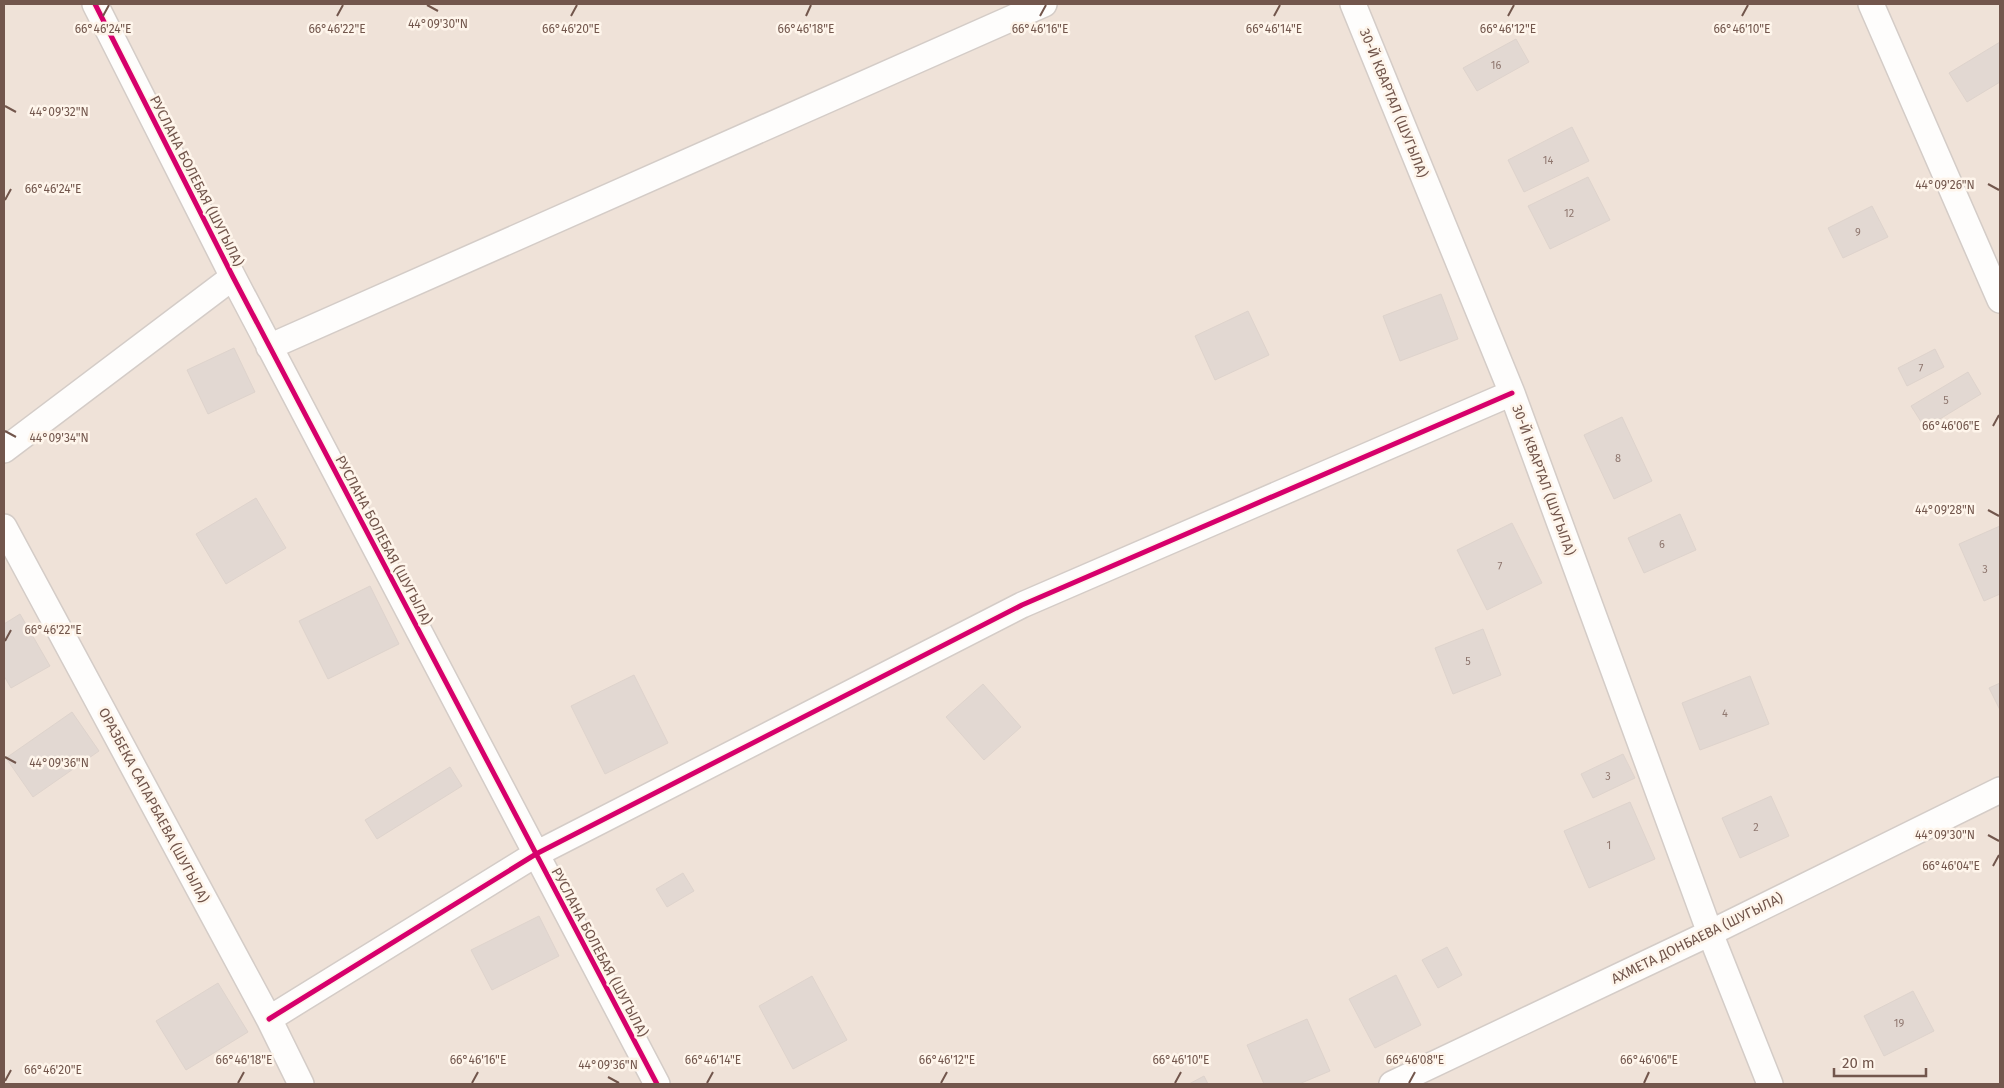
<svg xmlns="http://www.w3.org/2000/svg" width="2004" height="1088" viewBox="0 0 2004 1088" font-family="'Fira Sans',sans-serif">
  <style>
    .residential { fill: #efe2d8 }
    .building { fill: #e2d8d2; stroke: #ded3cc }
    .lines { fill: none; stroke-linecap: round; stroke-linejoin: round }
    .minor-casing { stroke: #d4ccc7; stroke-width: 28 }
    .minor { stroke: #fefdfc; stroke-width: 25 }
    .cycleway-casing { stroke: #fef5eb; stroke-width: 8 }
    .cycleway { stroke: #d6006c; stroke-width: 5 }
    .ticks { fill: none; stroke: #72564c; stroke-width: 2 }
    .labels { text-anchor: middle; stroke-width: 5; stroke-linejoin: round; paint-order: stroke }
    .number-label { font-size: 11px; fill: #907870 }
    .street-label { font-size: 14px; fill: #72564c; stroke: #fef5eb }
    .ticks-label { font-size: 12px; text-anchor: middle; fill: #72564c; stroke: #fef5eb; stroke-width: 5; stroke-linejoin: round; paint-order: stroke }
  </style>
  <rect width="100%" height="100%" fill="#f6f0ea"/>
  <path class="residential" d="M4 4H2000V1084H4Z"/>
  <path class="building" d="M1516 39 1529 62 1477 91 1463 68Z
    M2000 42V82L1967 102 1949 73Z
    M1572 127 1589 161 1524 192 1508 160Z
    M1588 177 1610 220 1550 249 1528 206Z
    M1872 206 1888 237 1843 258 1828 228Z
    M1441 294 1458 339 1400 361 1383 316Z
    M1248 311 1269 355 1215 380 1195 336Z
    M234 348 255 392 208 414 187 370Z
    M1935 349 1944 367 1907 386 1898 368Z
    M1968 372 1981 394 1925 428 1911 406Z
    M1622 417 1652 481 1614 499 1584 435Z
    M256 498 286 548 226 584 196 534Z
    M1680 514 1696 550 1644 573 1628 538Z
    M1512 523 1542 583 1487 610 1457 550Z
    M2000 526V594L1984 601 1959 544Z
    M370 586 399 644 328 679 299 621Z
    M20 614 50 666 11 688 4 676V624Z
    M1483 629 1501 675 1453 694 1435 648Z
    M634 675 668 743 605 774 571 706Z
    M1750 676 1769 724 1700 750 1682 703Z
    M2000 683V710L1989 688Z
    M983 684 1021 727 984 760 946 717Z
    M72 712 99 751 33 797 6 758Z
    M1623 754 1635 778 1593 798 1581 774Z
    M450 767 462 786 377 839 365 820Z
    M1771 796 1789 836 1740 858 1722 818Z
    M1630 802 1655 859 1589 888 1564 831Z
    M683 873 694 891 667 907 656 889Z
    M539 916 559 956 492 990 471 950Z
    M1447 947 1462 975 1438 988 1422 960Z
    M1396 975 1421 1025 1375 1048 1349 999Z
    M812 976 847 1040 793 1069 759 1006Z
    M218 983 248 1032 186 1070 156 1021Z
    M1913 991 1934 1031 1884 1056 1864 1016Z
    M1307 1019 1330 1071 1299 1084H1264L1247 1045Z
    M1204 1076 1208 1084H1189Z"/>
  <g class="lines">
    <g class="minor-casing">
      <path id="minor" d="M95 4 233 277 657 1084
        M1353 4 1512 393 1710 933 1770 1084
        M1871 4 2000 300
        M269 347 1044 4
        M4 450 233 277
        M4 527 269 1019 301 1084
        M269 1019 536 854 1022 605 1512 393
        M1392 1084 1710 933 2000 790"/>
    </g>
    <use href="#minor" class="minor"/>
    <g class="cycleway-casing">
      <path id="cycleway" d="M95 4 233 277 657 1084
        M269 1019 536 854 1022 605 1512 393"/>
    </g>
    <use href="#cycleway" class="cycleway"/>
  </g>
  <path class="ticks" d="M427 5 438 11M103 16 109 5M337 16 343 5M571 16 577 5M806 16 811 5M1040 16 1046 5M1274 16 1280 5M1508 16 1514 5M1742 16 1748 5M5 106 16 112M1988 184 1999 190M5 200 11 189M1993 426 1999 415M5 431 16 437M1988 510 1999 516M5 641 11 630M5 757 16 763M1988 835 1999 841M1993 866 1999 855M608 1077 619 1083M5 1081 11 1070M238 1083 244 1072M472 1083 478 1072M707 1083 713 1072M941 1083 947 1072M1175 1083 1181 1072M1409 1083 1415 1072M1644 1083 1649 1072"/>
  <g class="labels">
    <g class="number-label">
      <text x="1496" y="69">16</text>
      <text x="1548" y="164">14</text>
      <text x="1569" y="217">12</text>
      <text x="1858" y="236">9</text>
      <text x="1921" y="372">7</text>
      <text x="1946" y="404">5</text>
      <text x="1618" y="462">8</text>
      <text x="1662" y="548">6</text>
      <text x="1500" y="570">7</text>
      <text x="1985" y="573">3</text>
      <text x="1468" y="665">5</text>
      <text x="1725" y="717">4</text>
      <text x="1608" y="780">3</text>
      <text x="1756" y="831">2</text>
      <text x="1609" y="849">1</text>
      <text x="1899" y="1027">19</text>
    </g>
    <g class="street-label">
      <text transform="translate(1394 103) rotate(68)" y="5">30-Й КВАРТАЛ (ШУГЫЛА)</text>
      <text transform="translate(197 181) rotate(63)" y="5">РУСЛАНА БОЛЕБАЯ (ШУГЫЛА)</text>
      <text transform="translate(1544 480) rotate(70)" y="5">30-Й КВАРТАЛ (ШУГЫЛА)</text>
      <text transform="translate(384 540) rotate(62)" y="5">РУСЛАНА БОЛЕБАЯ (ШУГЫЛА)</text>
      <text transform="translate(154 805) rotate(62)" y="5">ОРАЗБЕКА САПАРБАЕВА (ШУГЫЛА)</text>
      <text transform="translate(1697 938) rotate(-26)" y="5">АХМЕТА ДОНБАЕВА (ШУГЫЛА)</text>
      <text transform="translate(600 952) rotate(62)" y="5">РУСЛАНА БОЛЕБАЯ (ШУГЫЛА)</text>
    </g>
  </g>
  <g class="ticks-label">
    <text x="438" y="28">44°09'30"N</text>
    <text x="103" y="33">66°46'24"E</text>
    <text x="337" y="33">66°46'22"E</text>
    <text x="571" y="33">66°46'20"E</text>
    <text x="806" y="33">66°46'18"E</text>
    <text x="1040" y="33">66°46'16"E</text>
    <text x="1274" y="33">66°46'14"E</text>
    <text x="1508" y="33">66°46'12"E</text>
    <text x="1742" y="33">66°46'10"E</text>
    <text x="59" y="116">44°09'32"N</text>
    <text x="1945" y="189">44°09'26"N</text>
    <text x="53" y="193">66°46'24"E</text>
    <text x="1951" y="430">66°46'06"E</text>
    <text x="59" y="442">44°09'34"N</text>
    <text x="1945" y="514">44°09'28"N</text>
    <text x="53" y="634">66°46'22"E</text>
    <text x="59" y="767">44°09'36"N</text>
    <text x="1945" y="839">44°09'30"N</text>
    <text x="1951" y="870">66°46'04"E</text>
    <text x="244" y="1064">66°46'18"E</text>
    <text x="478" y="1064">66°46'16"E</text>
    <text x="713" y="1064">66°46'14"E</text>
    <text x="947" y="1064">66°46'12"E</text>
    <text x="1181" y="1064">66°46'10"E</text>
    <text x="1415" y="1064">66°46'08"E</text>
    <text x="1649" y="1064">66°46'06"E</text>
    <text x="608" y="1069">44°09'36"N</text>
    <text x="53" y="1074">66°46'20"E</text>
  </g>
  <rect width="2004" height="1088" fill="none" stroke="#72564c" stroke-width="10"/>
  <path d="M1834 1068v8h92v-8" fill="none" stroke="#72564c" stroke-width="2.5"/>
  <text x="1842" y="1068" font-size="15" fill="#72564c" stroke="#fef5eb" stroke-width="4" paint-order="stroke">20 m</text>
</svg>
